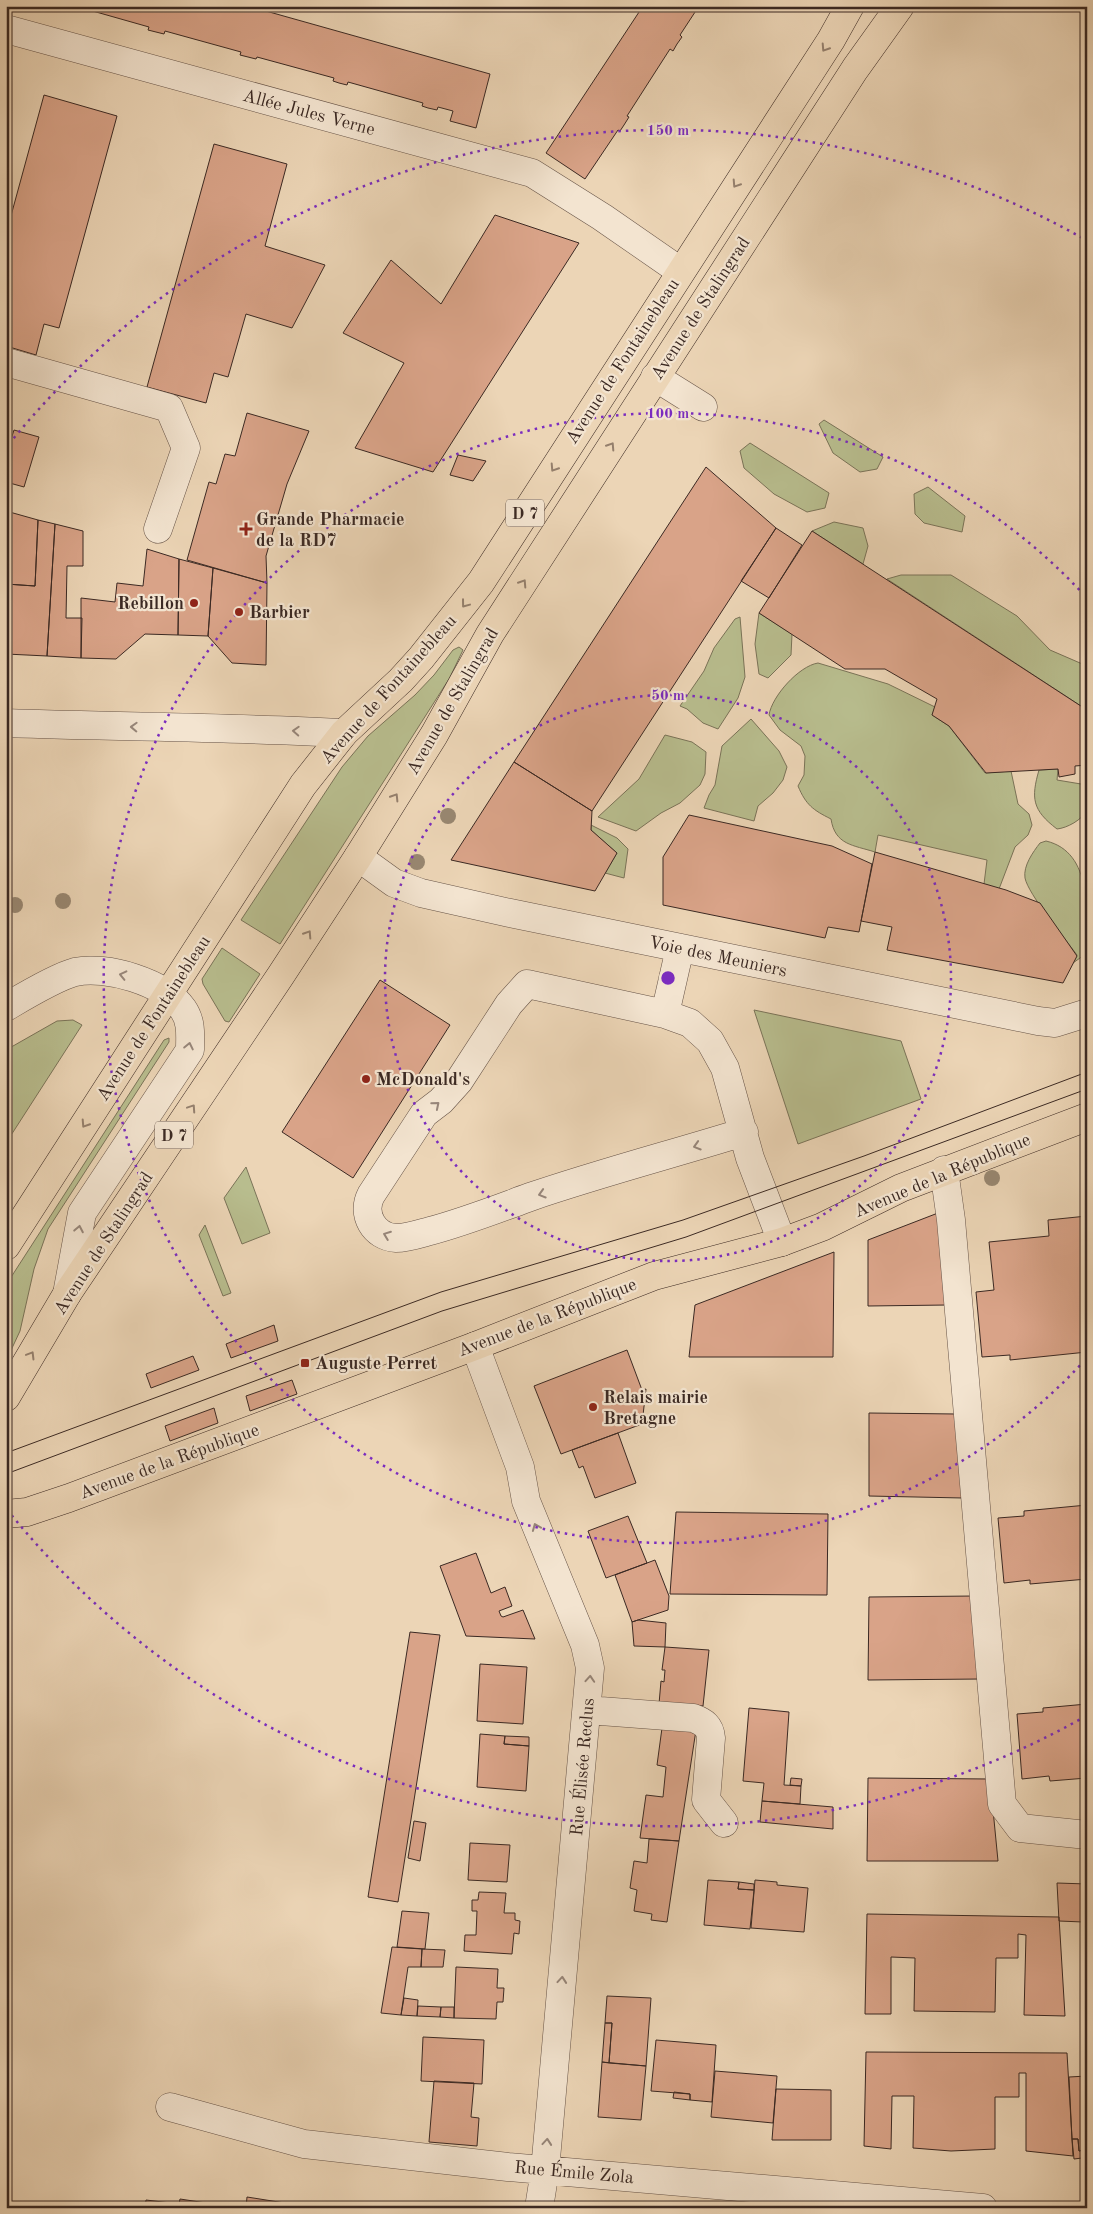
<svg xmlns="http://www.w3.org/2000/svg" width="1093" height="2214" viewBox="0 0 1093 2214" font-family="'Old Standard TT',serif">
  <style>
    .green { fill: #b8bd8e; stroke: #7a7358 }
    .building { fill: #d9a388; stroke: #3b2923 }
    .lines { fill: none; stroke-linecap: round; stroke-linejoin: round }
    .minor-casing { stroke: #675448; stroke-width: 29 }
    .major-casing { stroke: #3b2923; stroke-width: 29 }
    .minor { stroke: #f3e4d0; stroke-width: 28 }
    .major { stroke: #ecd5b6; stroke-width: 28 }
    .tram { stroke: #3b2923; stroke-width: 1 }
    .tree { fill: #988771 }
    .oneway { stroke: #947f6c }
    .oneway2 { stroke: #97867a }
    .ring { fill: none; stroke: #7b2cbf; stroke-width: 2.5; stroke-dasharray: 2.5 5 }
    .poi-dot { fill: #8f2418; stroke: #f3e4d0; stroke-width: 2 }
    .labels { text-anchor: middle; stroke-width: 4.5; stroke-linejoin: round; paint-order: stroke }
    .shield { fill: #f3e4d0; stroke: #726157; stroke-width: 1 }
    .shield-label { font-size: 16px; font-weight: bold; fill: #3b2923 }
    .street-label { font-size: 18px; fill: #3b2923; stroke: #f3e4d0 }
    .poi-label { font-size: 18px; font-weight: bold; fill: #3b2923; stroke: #f3e4d0; text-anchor: start }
    .centre { fill: #7b2cbf; stroke: #f3e4d0; stroke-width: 2.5 }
    .ring-label { font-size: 15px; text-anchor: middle; font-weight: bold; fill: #7b2cbf; stroke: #f3e4d0; stroke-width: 4.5; stroke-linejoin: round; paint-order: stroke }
  </style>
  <rect width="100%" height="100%" fill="#ecd5b6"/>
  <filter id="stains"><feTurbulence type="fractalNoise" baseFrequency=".004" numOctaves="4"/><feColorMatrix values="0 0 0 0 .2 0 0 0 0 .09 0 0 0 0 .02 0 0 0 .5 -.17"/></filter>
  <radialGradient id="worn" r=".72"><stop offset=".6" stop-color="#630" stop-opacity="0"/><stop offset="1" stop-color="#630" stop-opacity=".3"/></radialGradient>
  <path class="green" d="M824 420 883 457 877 469 860 472 833 453 819 424Z
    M750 443 829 493 825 508 807 512 774 494 744 468 740 451Z
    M928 487 965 516 962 532 924 523 915 514 914 494Z
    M834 522 863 528 868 546 863 564 812 531Z
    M901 575H951L1017 616 1050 650 1087 666V710L887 579Z
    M759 613 792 634 791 655 768 678 759 674 755 644Z
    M740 617 745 677 738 698 718 729 703 723 687 709 680 706 704 671 714 648 735 619Z
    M459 647 463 650 449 679 280 944 241 920 342 767 368 736 415 695 434 675 453 650Z
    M818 663 888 684 935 707 932 715 949 726 985 773 1011 771 1018 804 1029 814 1032 825 1028 835 1015 847 999 889 984 884 987 860 878 835 875 852C853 845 835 845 831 819 813 810 806 805 798 786L804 775 805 756 801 746 780 730 769 715C772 696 799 666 818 663Z
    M751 719 779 751 787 767 783 780 773 793 758 806 754 821 704 808 709 795 715 785 722 746Z
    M665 735 692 742 706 752 705 774 700 785 680 803 661 813 636 831 598 817 639 779Z
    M1058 769 1057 780 1087 785C1087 791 1089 804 1087 810 1082 820 1067 828 1057 829 1032 810 1031 798 1039 770Z
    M591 825 617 838 628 849 624 878 605 873 617 853 591 830Z
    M1046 841C1093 852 1087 914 1087 953L1073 963 1077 955C1066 940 1028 894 1025 878 1023 866 1033 852 1040 843Z
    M222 948 260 974 229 1022 225 1021 203 984 202 979Z
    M754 1010 901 1041 921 1099 798 1144Z
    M73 1020 82 1025 6 1143V1050L57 1021Z
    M169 1038V1042L48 1229 34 1269 20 1331 6 1361V1285L164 1040Z
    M246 1167 270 1233 242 1244 224 1198Z
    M205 1225 231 1293 223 1296 199 1235Z"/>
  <path class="building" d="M75 6H248L490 74 476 128 450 121 453 111 438 107 437 110 428 108 422 106 423 103 348 82 347 85 339 83 333 81 334 78 257 57 256 59 240 55 241 52 165 31 164 34 148 30 149 27Z
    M643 6H699L680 35 682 37 677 44 673 51 670 49 627 116 629 117 624 125 620 131 618 130 585 179 546 153Z
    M44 95 117 116 59 328 44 324 36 355 6 346V234Z
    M214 144 287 164 265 246 325 265 292 328 246 314 228 377 214 373 206 403 147 387Z
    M495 215 579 243 433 472 355 448 404 363 343 333 391 260 441 304Z
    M247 413 309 431 287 484 266 556 267 583 187 560 209 482 216 484 225 454 235 456Z
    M14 430 39 437 24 487 6 482V455Z
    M458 455 486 461 473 481 450 475Z
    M706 467 776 528 592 811 514 762Z
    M6 511 38 520 35 586 6 584Z
    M38 520 55 524 47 656 6 654V584L35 586Z
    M55 524 83 531V566H67L66 618H82L81 658 47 656Z
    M776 528 802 545 769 598 741 581Z
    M812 531 1087 710V765L1075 766V774L1059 777 1058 769 986 773 949 726 932 715 937 699 885 669H845L759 613Z
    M147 549 179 559 178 635 145 634 116 659 81 658V598L115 602 117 583 143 586Z
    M179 559 213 568 208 636 178 635Z
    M213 568 267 583 266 665 232 663 208 636Z
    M514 762 592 811 591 830 617 853 595 891 451 860Z
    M689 815 832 846 872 864 859 932 828 927 825 938 663 905V857Z
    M875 852 1006 890 1040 903 1077 956 1063 983 887 950 892 927 861 921Z
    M380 980 450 1025 353 1178 282 1132Z
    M938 1213 947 1305 868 1306V1240Z
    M1087 1216V1352L1010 1360V1355L982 1357 976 1292 994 1290 989 1242 1049 1236 1048 1220Z
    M834 1252 833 1357H689L695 1305Z
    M274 1325 278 1341 231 1358 226 1344Z
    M627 1350 642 1390 646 1389 642 1424 561 1454 534 1386Z
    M193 1356 199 1370 151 1388 146 1374Z
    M292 1380 297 1394 250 1411 246 1396Z
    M214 1408 218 1423 170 1441 165 1426Z
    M869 1413 956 1414 963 1498 869 1496Z
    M618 1433 636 1483 595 1498 583 1466 579 1468 572 1450Z
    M1087 1505V1579L1030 1584V1580L1004 1583 998 1518 1024 1516V1511Z
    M676 1512 828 1514 827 1595 670 1594Z
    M628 1516 647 1563 606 1578 588 1531Z
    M476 1553 491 1593 505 1587 512 1606 499 1611 501 1616 503 1617 523 1610 535 1639 466 1636 440 1566Z
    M655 1560 669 1596 668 1610 632 1622 615 1575Z
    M974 1596 981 1679 868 1680 869 1597Z
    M638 1620 666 1623 665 1647 634 1646 632 1622Z
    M410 1632 440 1635 398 1902 368 1897Z
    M665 1647 709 1650 703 1706 659 1704 661 1681 664 1682 665 1670H662Z
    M480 1664 527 1667 523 1724 477 1721Z
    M1087 1704V1778L1050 1781 1049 1776 1022 1779 1017 1714 1043 1712V1708Z
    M749 1708 789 1712 784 1785 801 1786 800 1804 762 1801 764 1783 743 1781Z
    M662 1728 696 1730 679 1841 640 1838 646 1795 663 1797 666 1767 657 1765Z
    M480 1734 505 1736 504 1744 529 1746 526 1791 477 1787Z
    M505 1736 529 1737V1746L504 1744Z
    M791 1778 802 1779 801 1786 790 1785Z
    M868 1778 990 1779 998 1861H867Z
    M762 1801 833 1807V1829L760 1822Z
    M414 1821 426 1823 420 1861 408 1858Z
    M649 1839 679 1841 667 1922 651 1920 652 1914 634 1911 637 1890 630 1888 634 1861 647 1863Z
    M470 1843 510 1845 507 1882 468 1880Z
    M708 1880 739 1882 738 1889 754 1890 750 1929 704 1925Z
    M755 1880 777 1882V1885L808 1888 804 1932 751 1928Z
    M739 1882 754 1884V1890L738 1889Z
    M1057 1883 1087 1884V1925H1084L1083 1922 1059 1921Z
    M479 1892 506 1893 504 1913H515V1920L520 1921 519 1934 514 1933 512 1954 464 1951 465 1935H476L477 1911H472V1900H478Z
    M402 1911 429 1913 425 1949 397 1947Z
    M867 1914 1059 1917 1065 2016 1024 2015 1026 1935 1018 1934V1958H996L995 2012 914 2011 915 1958 891 1957V2014H865Z
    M392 1947 422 1949 421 1967H408L401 2015 381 2013Z
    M422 1949 445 1950 443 1967H421Z
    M456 1967 498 1969 497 1988H504L503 2002H497L496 2019 454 2018Z
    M607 1996 651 1998 646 2066 609 2063 612 2023H605Z
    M404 1998 418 2000 417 2016 401 2015Z
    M418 2006 441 2007 440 2017 417 2016Z
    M441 2007H454V2018L440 2017Z
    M605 2023H612L609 2063 602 2062Z
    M423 2037 484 2040 482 2084 421 2081Z
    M656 2040 716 2045 712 2102 690 2100V2094L651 2091Z
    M866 2052 1067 2053 1073 2156 1026 2151V2073H1019V2097H995V2149L951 2151 913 2148 914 2096H892L891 2149 864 2146Z
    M602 2062 646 2066 641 2120 598 2117Z
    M715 2071 777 2076 773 2123 711 2117Z
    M1087 2076V2150L1079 2151 1078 2139H1072L1069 2077Z
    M434 2081 474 2083 471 2117 479 2118 477 2146 429 2142Z
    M776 2089 831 2090V2140H772Z
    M674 2092 690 2094V2100L673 2098Z
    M1072 2139H1078L1079 2151 1082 2150V2158L1074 2159Z
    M247 2197 310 2207V2208H246Z
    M180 2199 239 2208H145L146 2200 179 2204Z"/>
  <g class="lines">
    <g class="minor-casing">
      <path id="minor" d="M6 29 532 173 602 217 680 271
        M6 362 169 408 186 448 158 529
        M655 377 703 407
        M6 723C119 727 232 727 344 733
        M358 857 394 883 421 893 510 913 1038 1021 1055 1023 1087 1013
        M680 948 665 1014 690 1023 710 1041 725 1068 750 1158 782 1242
        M6 1007C23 997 56 977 75 972 106 965 164 982 183 1009 192 1022 190 1035 190 1050L82 1213 67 1294
        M665 1014 527 984 509 1004 459 1081 441 1101 424 1114 371 1195C361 1214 374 1237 396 1238 407 1238 419 1234 430 1231 464 1222 497 1209 530 1197 600 1173 673 1154 744 1132
        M944 1170 951 1220 1002 1804 1020 1828 1087 1835
        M475 1346 520 1467 526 1501 585 1645 590 1668 545 2170 539 2208
        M587 1710 693 1718C704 1722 710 1726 711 1738L706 1800 724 1823
        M170 2107 304 2144 508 2167 983 2208"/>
    </g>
    <g class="major-casing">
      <path id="major" d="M6 1246 303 785 344 733 401 680 421 658 481 582 831 40 850 6
        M6 1397 67 1294 281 975 358 857 434 735 490 634 855 69 900 6
        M6 1514 27 1512 69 1498 475 1346 654 1276 782 1242 822 1227 901 1188 1087 1117"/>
    </g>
    <use href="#minor" class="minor"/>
    <use href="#major" class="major"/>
    <path class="tram" d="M6 1453 441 1292 683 1220 864 1156 1087 1072
      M6 1474 442 1311 686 1237 1087 1089"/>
  </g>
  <g class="tree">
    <circle cx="448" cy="816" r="8"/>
    <circle cx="417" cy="862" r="8"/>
    <circle cx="63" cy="901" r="8"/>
    <circle cx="15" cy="905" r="8"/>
    <circle cx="992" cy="1178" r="8"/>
  </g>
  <defs><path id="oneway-chevron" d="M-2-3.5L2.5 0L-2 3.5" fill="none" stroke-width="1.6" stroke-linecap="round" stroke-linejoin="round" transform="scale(1.25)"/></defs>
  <g class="oneway">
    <use href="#oneway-chevron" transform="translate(825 48) rotate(123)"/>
    <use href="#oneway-chevron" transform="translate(736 184) rotate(123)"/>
    <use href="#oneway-chevron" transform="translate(611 446) rotate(-57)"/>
    <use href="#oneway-chevron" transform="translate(554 468) rotate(123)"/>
    <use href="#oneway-chevron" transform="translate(523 583) rotate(-57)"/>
    <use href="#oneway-chevron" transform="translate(465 604) rotate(127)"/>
    <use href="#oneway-chevron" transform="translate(395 797) rotate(-58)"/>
    <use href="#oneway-chevron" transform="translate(308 934) rotate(-57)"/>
    <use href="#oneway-chevron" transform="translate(192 1108) rotate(-56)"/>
    <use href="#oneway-chevron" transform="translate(85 1124) rotate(123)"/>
    <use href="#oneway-chevron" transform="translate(31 1355) rotate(-59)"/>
  </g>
  <g class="oneway2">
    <use href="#oneway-chevron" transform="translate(134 727) rotate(-178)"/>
    <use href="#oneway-chevron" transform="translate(296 731) rotate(-177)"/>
    <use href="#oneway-chevron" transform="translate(123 975) rotate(-167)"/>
    <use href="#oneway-chevron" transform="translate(189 1046) rotate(-78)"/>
    <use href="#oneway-chevron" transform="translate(436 1105) rotate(-40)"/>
    <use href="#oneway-chevron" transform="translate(697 1146) rotate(163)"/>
    <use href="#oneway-chevron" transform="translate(542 1194) rotate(163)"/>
    <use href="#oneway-chevron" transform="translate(79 1229) rotate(-79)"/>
    <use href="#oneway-chevron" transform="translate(387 1235) rotate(-159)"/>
    <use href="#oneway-chevron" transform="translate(536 1527) rotate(-112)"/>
    <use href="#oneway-chevron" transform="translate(590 1679) rotate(-86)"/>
    <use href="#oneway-chevron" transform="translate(562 1980) rotate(-85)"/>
    <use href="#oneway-chevron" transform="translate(547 2142) rotate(-85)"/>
  </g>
  <g class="ring">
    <circle cx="668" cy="978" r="283"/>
    <path d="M1085 1360A565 565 0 1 1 1085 596"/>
    <path d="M1086 1716A848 848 0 0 1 9 1512M9 444A848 848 0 0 1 1086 240"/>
  </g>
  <g class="poi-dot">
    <path d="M243.5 521.5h5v5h5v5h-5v5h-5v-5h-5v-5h5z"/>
    <circle cx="194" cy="603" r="5"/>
    <circle cx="239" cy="612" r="5"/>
    <circle cx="366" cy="1079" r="5"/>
    <rect x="300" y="1358" width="10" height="10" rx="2.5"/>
    <circle cx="593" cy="1407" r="5"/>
  </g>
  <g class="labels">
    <g class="shield">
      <rect x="506" y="499.5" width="38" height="27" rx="4"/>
      <rect x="155" y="1121.5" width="38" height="27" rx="4"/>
    </g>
    <g class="shield-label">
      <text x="525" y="519">D 7</text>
      <text x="174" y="1141">D 7</text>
    </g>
    <g class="street-label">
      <text transform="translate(309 112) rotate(15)" y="6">Allée Jules Verne</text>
      <text transform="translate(700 308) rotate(-57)" y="6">Avenue de Stalingrad</text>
      <text transform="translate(622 361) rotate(-57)" y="6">Avenue de Fontainebleau</text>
      <text transform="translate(388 689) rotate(-48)" y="6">Avenue de Fontainebleau</text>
      <text transform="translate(452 701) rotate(-60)" y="6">Avenue de Stalingrad</text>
      <text transform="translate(718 956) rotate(12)" y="6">Voie des Meuniers</text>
      <text transform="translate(153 1018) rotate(-57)" y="6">Avenue de Fontainebleau</text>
      <text transform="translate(942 1175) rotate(-23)" y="6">Avenue de la République</text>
      <text transform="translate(103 1243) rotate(-57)" y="6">Avenue de Stalingrad</text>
      <text transform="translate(547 1317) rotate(-21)" y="6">Avenue de la République</text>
      <text transform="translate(169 1461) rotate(-20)" y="6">Avenue de la République</text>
      <text transform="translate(582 1767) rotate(-85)" y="6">Rue Élisée Reclus</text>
      <text transform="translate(574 2172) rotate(5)" y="6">Rue Émile Zola</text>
    </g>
    <g class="poi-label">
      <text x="256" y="525">Grande Pharmacie<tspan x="256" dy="21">de la RD7</tspan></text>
      <text x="184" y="609" text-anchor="end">Rebillon</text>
      <text x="249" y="618">Barbier</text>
      <text x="376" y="1085">McDonald's</text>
      <text x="315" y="1369">Auguste Perret</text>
      <text x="603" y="1403">Relais mairie<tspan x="603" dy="21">Bretagne</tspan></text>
    </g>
  </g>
  <circle cx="668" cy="978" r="8" class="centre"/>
  <g class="ring-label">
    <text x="668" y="135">150 m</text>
    <text x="668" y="418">100 m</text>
    <text x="668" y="700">50 m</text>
  </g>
  <rect width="1093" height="2214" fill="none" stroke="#ecd5b6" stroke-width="25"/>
  <rect x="8" y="8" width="1078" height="2199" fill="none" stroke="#3b2923" stroke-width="2.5"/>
  <rect x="12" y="12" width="1068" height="2189" fill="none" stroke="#3b2923"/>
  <rect width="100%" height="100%" filter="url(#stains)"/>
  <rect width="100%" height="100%" fill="url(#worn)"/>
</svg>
